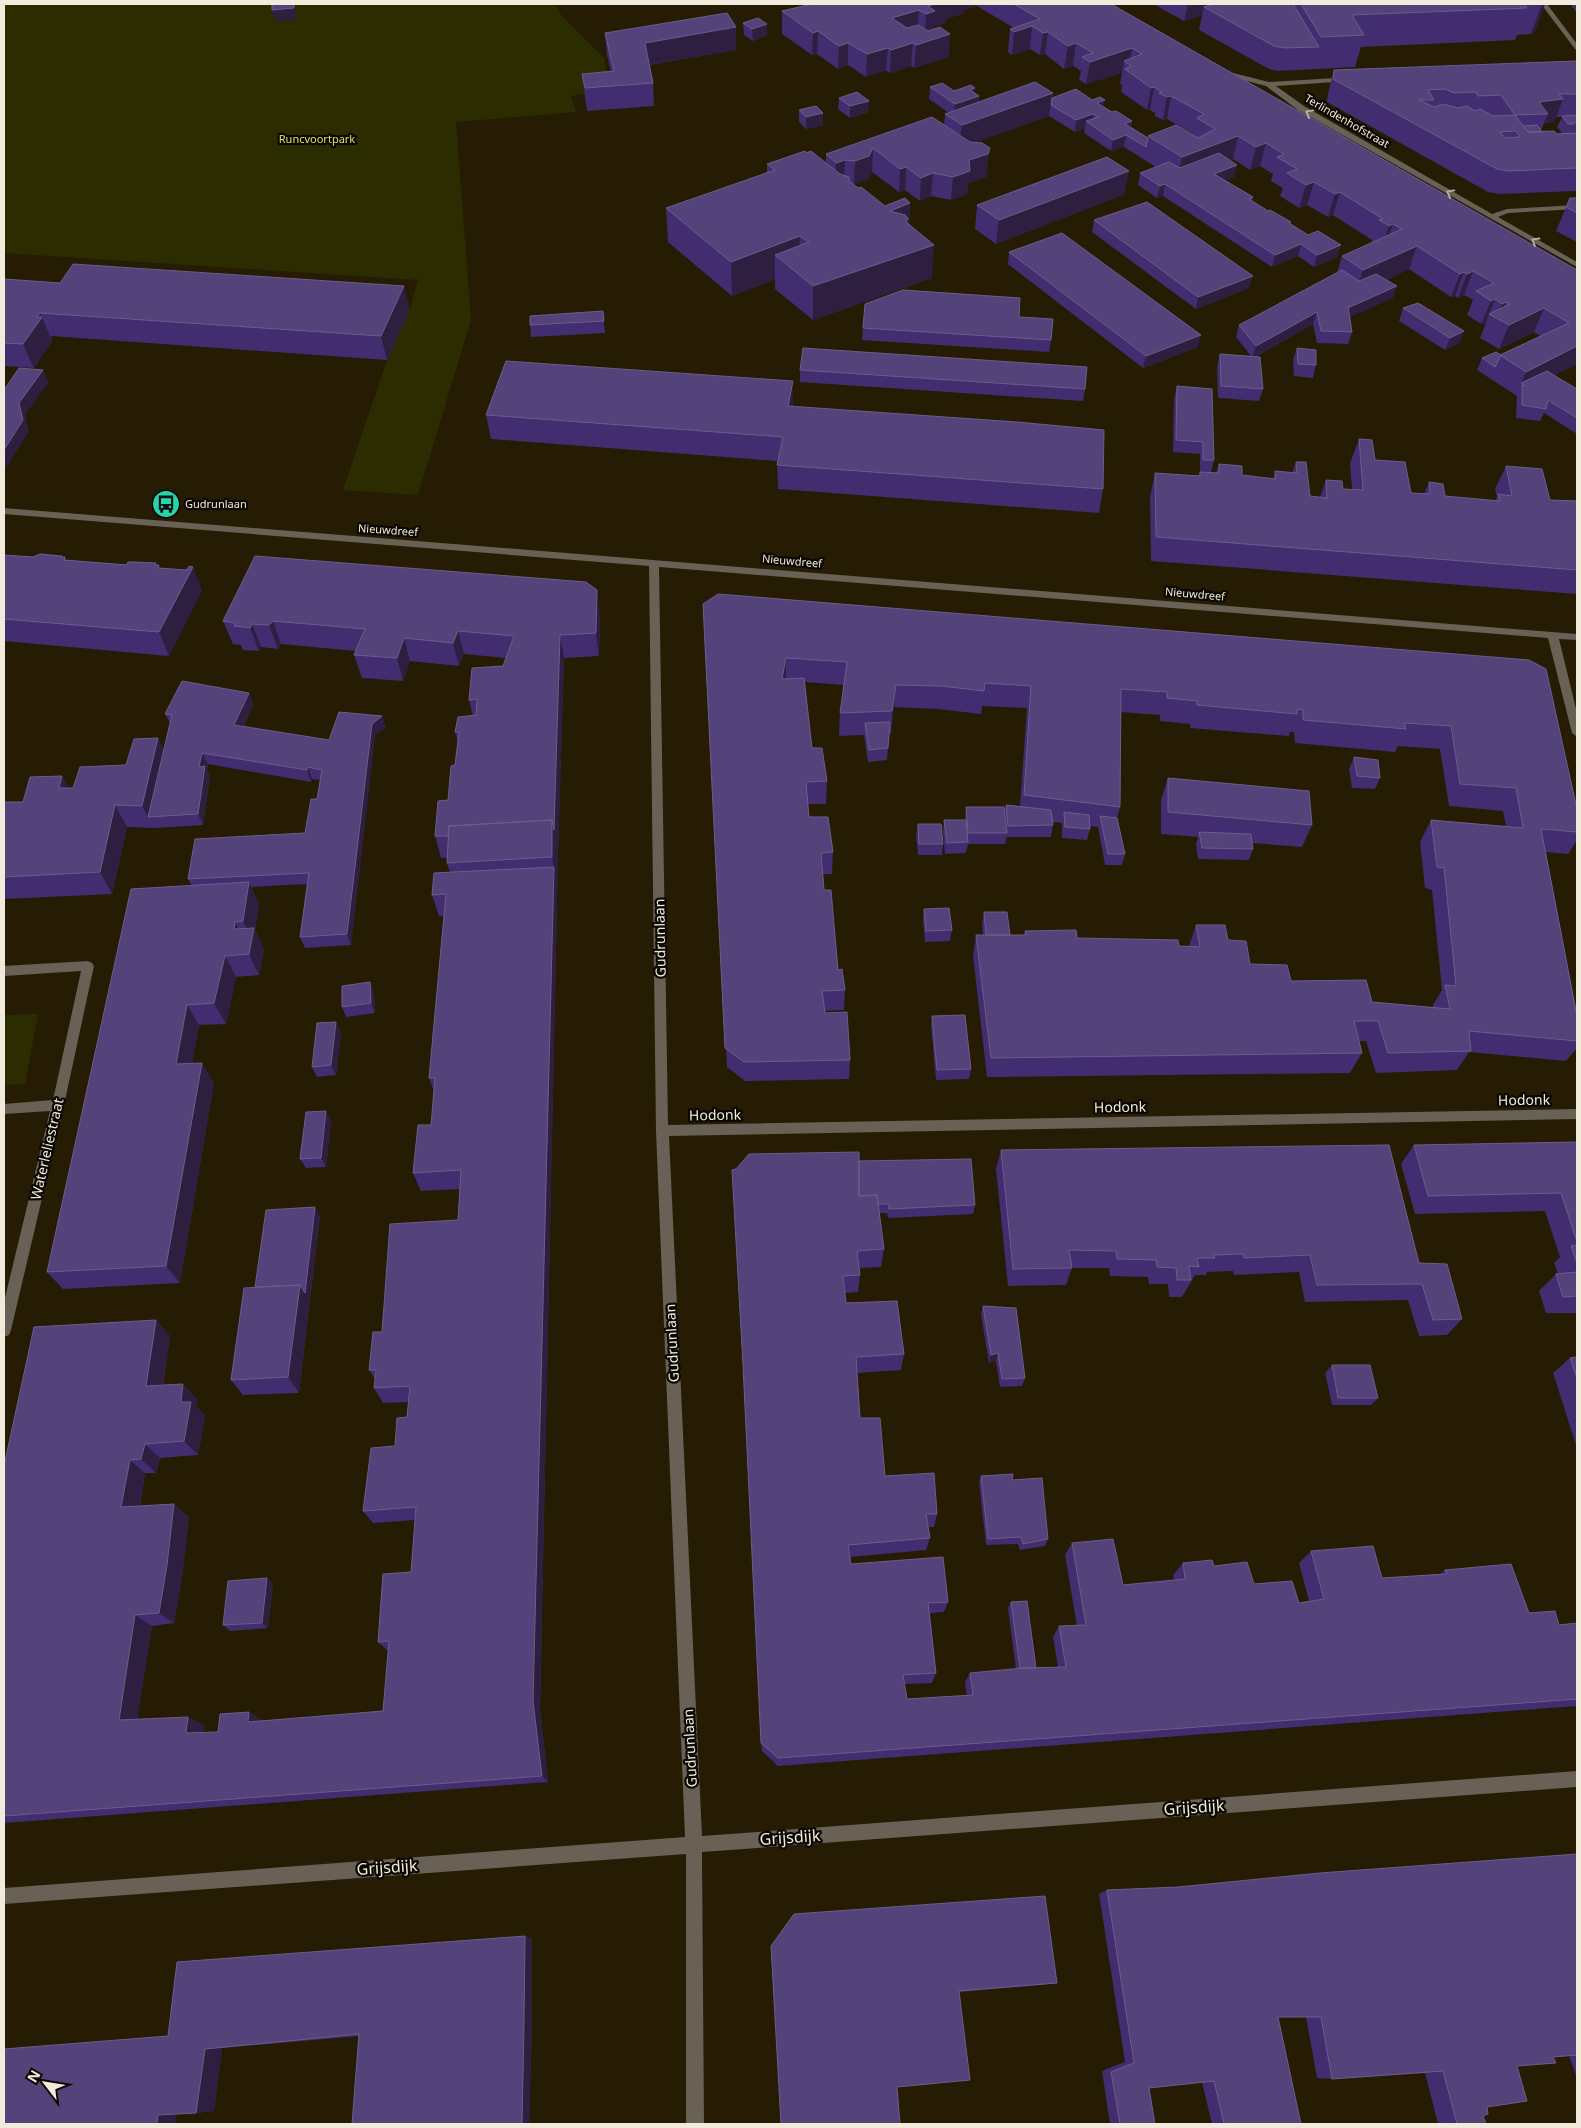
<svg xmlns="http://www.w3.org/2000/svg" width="1581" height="2128" viewBox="0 0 1581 2128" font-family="'Noto Sans',sans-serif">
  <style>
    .green { fill: #2b2c00 }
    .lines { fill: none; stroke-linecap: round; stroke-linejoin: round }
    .minor { fill: #696056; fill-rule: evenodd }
    .wall { fill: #412d6f; fill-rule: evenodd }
    .shaded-wall { fill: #2e1e3f }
    .building { fill: #54427b; stroke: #6d5c8a; fill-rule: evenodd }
    .oneway { stroke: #b4aca0 }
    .labels { text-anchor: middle; stroke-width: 4.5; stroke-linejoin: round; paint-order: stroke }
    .far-street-label { font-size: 11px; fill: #f1ebdc; stroke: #0b0701 }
    .far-park-label { font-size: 11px; fill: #dee262; stroke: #0b0701 }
    .far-poi-label { font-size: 11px; fill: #f1ebdc; stroke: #0b0701; text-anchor: start }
    .street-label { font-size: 14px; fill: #f1ebdc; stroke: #0b0701 }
    .near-street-label { font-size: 16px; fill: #f1ebdc; stroke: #0b0701 }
  </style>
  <rect width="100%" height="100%" fill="#251c03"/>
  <path class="green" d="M4 4H554L562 16 605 59 607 90 571 96 576 112 456 122 471 320 418 495 343 490 387 360 410 309 418 280 4 253Z
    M38 1014 25 1084 4 1085V1015Z"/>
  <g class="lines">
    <path class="minor" d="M1541 4H1547L1577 44V50L1575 49Z
      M1221 70 1269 82 1352 77V81H1349L1276 86 1304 106 1492 214 1507 209 1577 205V209L1508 213 1498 217 1577 262V267L1298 110 1266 86 1221 74Z
      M4 508 1577 634V640L1559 639 1577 713V737L1572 733 1548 638 659 567 668 1125 1577 1109V1119L669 1136 702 1836 1577 1771V1787L702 1852 704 2124H686V1854L4 1904V1888L685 1837 656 1131 649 566 4 514Z
      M88 961 92 963 94 966 64 1105 11 1330 9 1335 4 1337V1302L50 1111 4 1114V1104L53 1100 81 971 4 976V966Z"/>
  </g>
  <path class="wall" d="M812 4H1111L1577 270V364L1554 375 1577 389V434L1544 413 1540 421 1516 418 1517 396 1477 370 1482 358 1501 355 1541 336 1534 332 1499 349 1480 338 1486 323 1481 324 1467 315 1473 300 1464 295 1458 298 1455 296 1451 297 1409 269 1386 280 1393 298 1349 317 1352 332 1348 344 1317 343 1313 324 1255 357 1263 389 1259 401 1218 398 1217 367 1220 354 1251 356 1236 337 1239 325 1337 273 1342 256 1372 243V240L1333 215 1328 217 1307 205 1299 208 1280 196 1283 188 1271 181 1273 174 1260 166 1250 170 1233 159 1229 160 1234 177 1225 180 1253 197 1252 201 1291 224 1337 257 1314 267 1298 256 1272 267 1163 196 1157 198 1138 185 1140 173 1156 167 1124 147 1111 151 1084 133 1085 128 1075 132 1049 116 976 142 987 171 986 177 968 183 967 194 951 200 931 196 920 201 905 190 899 192 872 172 868 179 853 185 885 206 910 203 909 225 932 278 813 320 775 289V279L732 296 668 242 666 208 767 173V164L806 153 826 163V154L944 125 945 114 949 113 929 99 930 87 975 93 979 96V102L1053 93 1052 98 1104 108 1112 112 1132 121 1131 127 1148 138V136L1193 135V134L1167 119 1163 120 1155 116V113L1150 110H1147L1121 92 1122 85 1120 84 1122 73 1086 84 1079 80 1081 71 1073 66 1064 69 1045 54 1040 55 1030 49 1012 55 1008 52 1010 29 1014 28 977 6 964 10V13L946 19V23L934 26V29L949 57 914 68 911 66 890 73 886 70 866 77 848 65 838 69 817 54 812 55 782 34V11Z
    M1153 4H1545L1535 31 1531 34 1517 35 1515 40 1361 47 1355 67 1278 71 1269 69 1199 30 1202 15 1184 21Z
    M1570 4H1577V13Z
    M743 23 767 24V35L753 41 744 35Z
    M605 33 736 50 649 65 653 83 654 106 587 111 585 97 582 74 611 72 607 55Z
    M1577 61V191L1499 194 1488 192 1327 102 1328 93 1334 70ZM1556 117H1562L1557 127 1562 133 1557 134 1542 132 1541 131 1544 123 1554 122Z
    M839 98 869 101 868 112 850 118 838 109Z
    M799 110 823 113V125L806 129 799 122Z
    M1125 194 996 244 975 229 977 205Z
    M1570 198H1577V242L1556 231Z
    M1094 220 1249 288 1196 309 1092 232Z
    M1009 252 1198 347 1143 368 1008 264Z
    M4 279 410 309 387 360 51 336 52 341 34 368 4 366Z
    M1403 308 1460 343 1445 350 1399 321Z
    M603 311 605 333 531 337 530 325Z
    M1019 317 1051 340 1049 352 862 340 863 328Z
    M1297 348 1316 365 1313 378 1294 376 1293 360Z
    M800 370 1085 389 1083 401 800 382Z
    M1177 386 1214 460 1211 473H1216L1219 464 1242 475 1273 479 1275 471 1292 473 1296 462 1310 496 1320 497 1326 480 1343 489H1352L1350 463 1359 439 1375 460 1411 493 1424 494 1429 482 1445 496 1495 501 1497 497 1495 489 1506 466 1550 500 1577 501V594L1151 561 1150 497 1155 473 1199 476 1200 472V454L1173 452 1174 399Z
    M793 404V406L1103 489 1099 513 778 489 777 465 778 461 491 439 486 415Z
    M4 555 33 557 62 556V557H65L66 560 127 565H156L202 590 169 656 4 641Z
    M703 604 1529 660 1577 809V840L1568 854 1546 852 1577 1016V1048L1566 1061 1469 1052 1457 1070 1376 1073 1366 1041H1359L1362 1053 1350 1073 987 1077 973 956 976 935H983L982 923 984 912 1010 935H1024L1025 931 1077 938 1179 946H1189L1196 925 1228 940 1250 964 1291 981 1372 1002 1433 1008V1005L1442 990 1432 890 1425 888 1420 842 1431 820 1506 826 1503 811 1449 806 1440 749 1398 746 1395 752 1295 743 1294 732H1290L1289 736 1190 728V724L1160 721V715L1121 712 1120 807 1117 818 1125 854 1122 865H1105L1098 827 1090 826V829L1087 840 1062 838V823L1053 822V825L1051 837H1007L1005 844H968L966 853 945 854 943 831 944 820H965L966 807 1005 810 1006 805 1020 806 1027 708 982 706 981 714 938 709 894 707 891 734H889L887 760 868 762 864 735 839 736 840 713 844 685 805 682 812 748 827 781 826 804H808L809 817 833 852 832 874H823L824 890 838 970 845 990 844 1010 825 1011 850 1060 849 1079 745 1081 727 1067Z
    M600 614 599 656 564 658 558 852 540 1709 548 1782 4 1823V1466L156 1320 170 1336 163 1385 197 1399 196 1406 205 1416 198 1455 160 1458 156 1473H145L140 1506 174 1504 189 1517 182 1577 174 1623 152 1626 137 1719 204 1725 203 1733 218 1732 249 1712 263 1721 383 1711 388 1651 378 1642 411 1572 415 1520 373 1523 363 1511 395 1446 407 1417 409 1402 383 1403 374 1388 375 1379 369 1370 382 1332 458 1220 460 1189 421 1191 413 1173 431 1125 434 1091 429 1078 444 916H439L432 895 450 872 447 863V858H441L435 836 448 800 455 765 458 742 455 732 473 716 469 700 503 666 506 658 464 654 459 666 410 661 403 681 362 678 354 655 356 651 281 644 278 649 261 647 259 651 243 650 241 645 233 644 223 621Z
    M249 693 253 705 244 726 329 740 382 716 386 727 375 735 351 945 305 948 300 937 307 884 251 887 259 904 255 930 264 949 259 975 236 977 226 1024 199 1025 192 1063H202L214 1083 180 1283 63 1289 47 1272 192 886 188 879 305 833 317 799 320 780 312 779 311 782 208 764 207 769 210 777 203 825 154 828 127 827 112 894 4 899V802H23L69 788H73L126 765 164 750 170 723 165 714Z
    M1354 757 1380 778 1375 789 1352 788 1349 769Z
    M1168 778 1312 825 1302 847 1252 843 1253 849 1249 860 1198 859 1196 844 1198 837 1161 834V800Z
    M918 824 943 844 942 855H918L916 835Z
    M924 909 952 930 950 941 925 942 923 920Z
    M370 982 374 993 375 1013 346 1017 342 1007Z
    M932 1016 971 1069 969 1079 936 1080 931 1026Z
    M341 1033 336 1075 317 1077 312 1067Z
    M331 1120 326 1167 306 1168 300 1159Z
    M1577 1142V1313H1546L1539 1291 1556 1274H1558L1554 1263 1560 1257 1545 1211 1415 1214 1401 1164 1414 1145Z
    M1001 1150 1419 1263 1462 1319 1447 1335 1419 1336 1408 1300 1305 1302 1299 1272 1234 1275 1233 1271 1207 1272 1206 1275H1195L1182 1297H1169L1168 1284H1149L1148 1277 1110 1276 1109 1268H1072L1066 1285 1008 1286 996 1169Z
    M859 1161 975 1205 973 1214 888 1218 887 1213H879L884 1249 881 1267 859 1268 860 1275 858 1292 845 1293 846 1303 904 1354 901 1370 857 1373 860 1418 885 1476 937 1514 934 1527H928L930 1538 926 1550 850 1557 851 1564 948 1602 944 1612 930 1613 936 1673 932 1683 904 1684 907 1699 967 1696 965 1682 970 1673 1016 1669 1008 1608 1011 1602 1036 1668 1058 1667 1053 1637 1059 1626H1077L1065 1555 1072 1543 1123 1585 1174 1580 1173 1575 1183 1563 1214 1566 1254 1584 1299 1603 1309 1601 1299 1563 1311 1551 1382 1578 1440 1574 1445 1570 1529 1613 1559 1625 1577 1623V1706L778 1766 762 1751 761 1743Z
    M320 1216 299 1393 243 1395 231 1380 255 1287Z
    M983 1306 1025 1378 1022 1386 1000 1387 996 1361 989 1363 981 1314Z
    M1577 1357V1448L1553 1373 1570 1358Z
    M1332 1365 1378 1398 1371 1405H1332L1325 1373Z
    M981 1476 1012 1480 1048 1539 1045 1546 1020 1550 1018 1544 986 1545 979 1482Z
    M267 1578 273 1584 268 1628 230 1631 223 1625Z
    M1577 1854V2078L1569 2056 1553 2057 1517 2066 1487 2107 1483 2116 1486 2124H1438L1425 2073 1332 2079 1317 2078 1306 2017H1278L1301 2124H1212L1202 2082 1149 2088 1155 2124H1110L1102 2071 1125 2062 1099 1894 1107 1890 1178 1887Z
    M1045 1896 1057 1983 1049 1984 959 1992 897 2087 781 2124Z
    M525 1936 532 1939V2024L529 2124H352L359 2036 222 2048 214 2111 196 2113 168 2036Z"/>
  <path class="shaded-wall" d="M294 4 297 19 275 21 272 10Z
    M936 4H977V6L964 10V13L946 19V23L934 26V34L925 37 926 14 928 6Z
    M1188 4H1232L1204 7 1202 15 1184 21Z
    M1542 4H1545L1535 31 1531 34Z
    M919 10 917 32 891 41 892 18Z
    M767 24V35L753 41 752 29Z
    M1032 26 1030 49 1012 55 1014 32Z
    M736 27V50L647 65 645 43Z
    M818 31 817 54 812 55 813 33Z
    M1048 32 1045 54 1040 55 1043 33Z
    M950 34 949 57 914 68 916 45Z
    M848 43V65L838 69 839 46Z
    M913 43 911 66 890 73 891 50Z
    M1076 43 1073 66 1064 69 1068 46Z
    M888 48 886 70 866 77 867 54Z
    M1132 48 1129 65 1124 61 1122 73 1086 84 1090 62Z
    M1154 87 1150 110H1147L1151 88Z
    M975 88 974 98 979 96 978 108 954 116 955 104 970 90Z
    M1053 93 1049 116 959 148 962 125Z
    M1171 96 1167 119 1163 120 1167 97Z
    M1563 99 1554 122 1544 123 1548 114 1539 102Z
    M1105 100 1103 112 1097 103Z
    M869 101 868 112 850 118V106Z
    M823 113V125L806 129V117Z
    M1093 114 1092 125 1086 121 1085 128 1075 132 1076 120Z
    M1132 121 1130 133 1125 124Z
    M1126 135 1124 147 1111 151 1113 140Z
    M1238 136 1233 159 1177 180 1182 157Z
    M1266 143 1260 166 1250 170 1256 147Z
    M873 148 872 172 868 179 854 185 855 161Z
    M990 148 987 171 986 177 968 183 967 194 951 200 953 177 969 160Z
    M845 160 844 184 835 186 836 163Z
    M1237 165 1234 177 1211 186 1214 174Z
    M906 167 905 190 899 192 900 169Z
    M1129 171 1125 194 996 244 999 220Z
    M933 173 931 196 920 201 921 178Z
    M1314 182 1307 205 1299 208 1306 185Z
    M1165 184 1163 196 1157 198 1160 186Z
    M1340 192 1333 215 1328 217 1335 194Z
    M910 203 908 236 934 245 932 278 813 320V286L890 211Z
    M1393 224 1385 248 1381 249 1389 226Z
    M800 236 799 270 775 255V279L732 296 731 262Z
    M1301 244 1298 256 1272 267 1275 255Z
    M1341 245 1337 257 1314 267 1317 255Z
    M1417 246 1409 269 1356 293 1363 270Z
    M1473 271 1464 295 1458 298 1467 274Z
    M1464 272 1455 296 1451 297 1460 274Z
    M1253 276 1249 288 1196 309 1198 297Z
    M404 286 410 309 387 360 381 336Z
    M1397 286 1393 298 1346 319 1350 307Z
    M1495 299 1486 322 1481 324 1491 301Z
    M1506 302 1499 320 1496 318 1502 304Z
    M1544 308 1534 332 1499 349 1509 325Z
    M1317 312 1313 324 1252 358 1256 346Z
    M40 313 52 341 34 368 23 344Z
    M1464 331 1460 343 1445 350 1450 338Z
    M1201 335 1198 347 1143 368 1146 356Z
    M1577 346V364L1522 392 1525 386 1521 383 1526 372Z
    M43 370 49 382 25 415 29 432 4 471V450L19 403Z
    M793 381V404L788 430V406Z
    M193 567 202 590 169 656 159 632Z
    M597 590 600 614 599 656 596 633Z
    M273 621 281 644 278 649 269 625Z
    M252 624 261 647 259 651 250 628Z
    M458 631 464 654 459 666 453 643Z
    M560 635 564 658 558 852 540 1709 548 1782 542 1776 533 1701 554 867 552 857V820Z
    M404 638 410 661 403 681 397 658Z
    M786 658V681L782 679Z
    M896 685 894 707 891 734 892 711Z
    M249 693 253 705 239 736 234 725Z
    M382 716 386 727 375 735 351 945 347 934 372 724Z
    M158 738 169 761 148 817 154 828 142 806Z
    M202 753 208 764 207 769 210 777 203 825 198 814 199 767Z
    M308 767 312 779 311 782 307 770Z
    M62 776 75 798 59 788Z
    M115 805 127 827 112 894 100 872Z
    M249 882 259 904 255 930 264 949 259 975 249 954 252 939 243 921Z
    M235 922 246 943 234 929Z
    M225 956 236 977 226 1024 214 1003Z
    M370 982 374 993 375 1013 371 1003Z
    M187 1005 199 1025 189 1084 176 1064Z
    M336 1022 341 1033 336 1075 331 1065Z
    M202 1063 214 1083 180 1283 166 1266Z
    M326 1111 331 1120 326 1167 321 1158Z
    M315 1207 320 1216 299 1393 288 1377 300 1285Z
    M156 1320 170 1336 160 1401 146 1386Z
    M998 1353 996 1361 989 1363 991 1355Z
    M183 1384 197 1399 196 1406 205 1416 198 1455 184 1441 181 1402Z
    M145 1444 160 1458 156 1473 141 1459Z
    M130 1460 145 1473 137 1519 121 1507Z
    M174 1504 189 1517 182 1577 174 1623 159 1613Z
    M267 1578 273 1584 268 1628 262 1623Z
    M135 1615 152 1626 136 1728 119 1720Z
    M249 1712 263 1721 248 1722Z
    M188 1717 204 1725 202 1741 186 1733Z
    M525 1936 532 1939V2024L529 2124H522Z
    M222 2048 214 2111 196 2113 205 2049Z
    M177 2113 175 2124H157L158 2115Z"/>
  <path class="building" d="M272 4H294V8L272 10Z
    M812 4H936L928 6 935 11 926 14 919 10 892 18 907 28 918 25 928 31 940 27 950 34 916 45 913 43 891 50 888 48 867 54 848 43 839 46 818 31 813 33 782 11Z
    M1014 4H1111L1577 270V346L1526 372 1500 355 1569 323 1544 308 1509 325 1489 314 1510 304 1506 302 1502 304 1495 299 1491 301 1476 291 1494 283 1473 271 1467 274 1464 272 1460 274 1417 246 1363 270 1342 256 1402 229 1393 224 1389 226 1379 220 1383 219 1340 192 1335 194 1314 182 1306 185 1287 173 1297 169 1277 157 1284 154 1266 143 1256 147 1238 136 1182 157 1148 136 1176 125 1198 138 1215 129 1197 118 1204 114 1171 96 1167 97 1159 93 1162 92 1154 87 1151 88 1125 69 1131 66 1124 61 1142 54 1132 48 1090 62 1082 57 1093 53 1076 43 1068 46 1048 32 1043 33 1032 26 1014 32 1010 29 1040 19Z
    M1214 4H1293L1319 47 1284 48 1274 46 1204 7Z
    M1301 4H1524L1527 8 1352 15 1364 35 1321 37Z
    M727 13 736 27 645 43 653 83 585 88 582 74 614 71 605 33Z
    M758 18 767 24 752 29 743 23Z
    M1577 61V94H1559L1563 99 1539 102 1548 114 1515 115 1528 132 1554 131 1557 134 1577 133V168L1508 171 1497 169 1333 79 1334 70ZM1445 89 1454 93 1476 92 1478 96 1501 95 1515 115 1493 116 1480 109 1475 111 1467 106 1458 108 1443 104 1434 107 1419 100H1434L1428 90ZM1516 131 1520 137 1505 138 1500 132Z
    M1035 82 1053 93 962 125 945 114Z
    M942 83 954 91 971 85 975 88 970 90 979 96 955 104 930 87Z
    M1076 89 1092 100 1100 97 1105 100 1097 103 1112 112 1116 111 1132 121 1125 124 1148 138 1146 147 1126 135 1113 140 1086 121 1099 117 1093 114 1076 120 1051 105 1052 98Z
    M857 92 869 101 850 106 839 98Z
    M816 106 823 113 806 117 799 110Z
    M1577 115V122H1575L1574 124H1568L1562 116Z
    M932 117 970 142 982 143 990 148 988 154 969 160 970 171 953 177 933 173 921 178 906 167 900 169 873 148 869 156 855 161 845 160 836 163 826 154Z
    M1537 125 1542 132H1528L1523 126Z
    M805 151 806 153 811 151 840 174 849 177V181L858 188 861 187 885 206 905 198 910 203 890 211 905 215 908 219 906 222 934 245 813 286 775 255 809 242 800 236 731 262 666 208 775 170 767 164Z
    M1219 153 1237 165 1214 174 1253 197 1249 199 1268 211 1270 210 1291 222 1289 223 1308 235 1318 231 1341 245 1317 255 1301 244 1275 255 1165 184 1160 186 1140 173 1169 162 1180 168Z
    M1107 157 1129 171 999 220 977 205Z
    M1570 198H1577V213L1566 207Z
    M1147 202 1253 276 1198 297 1094 220Z
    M1062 233 1201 335 1146 356 1009 252Z
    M73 264 404 286 381 336 40 313 37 317H42L23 344 4 343V279L60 283Z
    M1342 270 1359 281 1376 274 1397 286 1350 307 1348 306 1352 332 1321 331 1317 312 1256 346 1239 325Z
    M903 290 1020 298 1019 317 1053 319 1051 340 863 328 865 304Z
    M1418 303 1464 331 1450 338 1403 308Z
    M603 311 604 321 530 325V316Z
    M803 348 1087 367 1085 389 800 370Z
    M1297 348 1316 350V365L1298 364Z
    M1496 352 1501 355 1495 367 1482 358Z
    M1220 354 1260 357 1263 389 1221 386Z
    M506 361 793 381 788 406 1017 422 1104 430 1103 489 777 465 783 437 486 415Z
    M19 368 43 370 19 403 23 420 4 450V390Z
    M1547 371 1577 389V418L1548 400 1546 409 1522 405V385L1525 386 1521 383Z
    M1177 386 1212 389 1214 460H1203V442L1176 440Z
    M1359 439 1372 440 1375 460 1405 462 1411 493 1430 494 1429 482 1443 484 1445 496 1500 501 1498 494 1512 496 1506 466 1542 469 1550 500 1577 501V570L1156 537 1155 473 1200 476V472L1219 473V464L1242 466V475L1276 479 1275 471 1297 473 1296 462H1306L1310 496 1327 498 1326 480 1342 481 1343 489 1363 490Z
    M40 554 62 556 61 557H65L64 560 127 565 128 562H133L156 563 155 565H159L158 568 187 570 189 566 193 567 159 632 4 619V555L33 557Z
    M255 556 586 582 597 590 596 633 560 635 554 830 552 820 449 826 448 836H435L438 801 448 800 451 766 455 765 459 732H455L458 717 476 715 477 699 469 700 472 668 503 666 514 636 458 631 453 643 404 638 397 658 354 655 365 629 273 621 269 625 252 624 250 628 234 626 235 623 223 621Z
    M718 594 1529 660 1546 669 1577 809V832L1541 829 1577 1016V1041L1469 1031 1471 1051 1388 1053 1378 1021H1354L1362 1053 991 1058 976 935H1026L1025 931 1076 930 1077 938 1178 940 1179 946 1200 947 1196 925H1225L1228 940 1246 941 1250 964 1287 965 1291 981 1366 980 1372 1002 1450 1009 1445 985 1456 986 1452 945 1444 868 1437 867 1431 820 1523 828 1516 788 1460 784 1451 726 1404 723 1406 729 1303 720V710L1297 709V714L1197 705V701L1167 698V692L1121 689 1120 807 1024 795 1031 686 985 683 984 691 941 686 896 685 892 711 840 713 847 662 786 658 782 679 804 678 812 748H822L827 781 806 782 809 817H828L833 852 821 853 824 890H831L838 970 842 969 845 990 822 991 825 1013 847 1012 850 1060 744 1062 725 1048 703 604Z
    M182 681 249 693 234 725 329 740 339 712 382 716 372 724 347 934 300 937 309 873 188 879 195 839 305 833 311 799H317L322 770 308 767 307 770 202 753 199 767 205 766 198 814 148 817 172 715 165 714Z
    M890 722 888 748 869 750 865 723Z
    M158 738 142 806 115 805 100 872 4 877V802H23L30 777 62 776 59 788H73L80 767 126 765 134 739Z
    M1354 757 1378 760 1380 778 1357 776Z
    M1168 778 1309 791 1312 825 1168 812Z
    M1006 805 1051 810 1053 825 1008 826Z
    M966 807H1004L1007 833H968Z
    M1064 812 1089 815 1090 829 1065 827Z
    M1100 816 1117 818 1125 854H1108Z
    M552 820V857L447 863 449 826Z
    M944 820H966L968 842 947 843Z
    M918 824H941L943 844H919Z
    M1199 832 1251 834 1253 849 1202 848Z
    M554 867 533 1701 542 1776 4 1816V1466L34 1327 156 1320 146 1386 183 1384 181 1402H191L184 1441 145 1444 141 1459 130 1460 121 1507 174 1504 167 1565 159 1613 135 1615 119 1720 188 1717 186 1733 218 1732 220 1714 249 1712 248 1722 383 1711 389 1641 378 1642 383 1574 411 1572 416 1507 363 1511 371 1448 395 1446 397 1418 407 1417 410 1386 374 1388 376 1370H369L373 1332H382L390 1224 458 1220 461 1170 413 1173 418 1125H431L435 1078H429L446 894 432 895 434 873Z
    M249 882 243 921 235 922 234 929 254 928 249 954 225 956 214 1003 187 1005 176 1064 202 1063 166 1266 47 1272 131 889Z
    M949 908 952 930 926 931 924 909Z
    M984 912H1007L1010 935H986Z
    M370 982 371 1003 342 1007V986Z
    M965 1015 971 1069 937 1070 932 1016Z
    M336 1022 331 1065 312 1067 317 1023Z
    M326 1111 321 1158 300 1159 306 1112Z
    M1577 1142V1242L1561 1193 1428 1196 1414 1145Z
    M1389 1145 1419 1263 1447 1264 1462 1319 1433 1320 1422 1284 1317 1285 1310 1255 1244 1258 1243 1254 1214 1255 1215 1258H1197L1199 1267 1189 1266 1191 1280H1177L1176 1268 1157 1267 1156 1260 1117 1259 1116 1251 1069 1250 1072 1268 1013 1269 1001 1150Z
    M859 1152V1196L877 1195 884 1249 857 1251 860 1275 843 1276 846 1303 897 1301 904 1354 856 1357 860 1418H880L885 1476 934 1473 937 1514H926L930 1538 848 1545 851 1564 943 1557 948 1602 928 1603 936 1673 903 1675 907 1699 973 1695 970 1673 1023 1668 1066 1667 1059 1626 1086 1625 1072 1543 1113 1539 1123 1585 1185 1579 1183 1563 1212 1560 1214 1566 1247 1562 1254 1584 1292 1581 1299 1603 1324 1599 1311 1551 1373 1546 1382 1578 1447 1574 1445 1570 1511 1564 1529 1613 1555 1611 1559 1625 1577 1623V1699L778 1758 761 1743 743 1365 732 1170 736 1169 749 1154Z
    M971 1159 975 1205 889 1209V1204H878L877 1195 859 1196V1161Z
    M315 1207 305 1293 300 1285 255 1287 266 1210Z
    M1577 1245V1263L1571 1246Z
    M1577 1272V1296L1563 1297 1556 1274Z
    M300 1285 288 1377 231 1380 244 1288Z
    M983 1306 1016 1308 1025 1378 1002 1379 998 1353 991 1355Z
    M1577 1357V1378L1570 1358Z
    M1332 1365H1370L1378 1398H1338Z
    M1013 1474 1012 1480 1042 1478 1048 1539 1023 1544 1021 1537 988 1539 981 1476Z
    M267 1578 262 1623 223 1625 228 1581Z
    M1027 1601 1036 1668H1020L1011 1602Z
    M1577 1854V2055L1553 2057 1556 2063 1517 2066 1527 2101 1487 2107 1488 2114 1483 2116 1486 2124H1457L1443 2071 1332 2079 1321 2017H1278L1301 2124H1224L1214 2081 1149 2088 1155 2124H1120L1111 2072 1134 2063 1107 1890 1178 1887 1320 1873Z
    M1045 1896 1057 1983 959 1991 970 2080 897 2087 900 2124H781L771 1946 794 1914Z
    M525 1936 524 2024 522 2124H352L359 2034 205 2049 196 2113 158 2115 157 2124H4V2049L168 2036 177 1962Z"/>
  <defs><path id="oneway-chevron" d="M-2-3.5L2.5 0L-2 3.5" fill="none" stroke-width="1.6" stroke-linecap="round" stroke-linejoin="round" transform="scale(1.25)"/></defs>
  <g class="oneway">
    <use href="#oneway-chevron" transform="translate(1309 113) rotate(-151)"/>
    <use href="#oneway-chevron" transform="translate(1450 193) rotate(-151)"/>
    <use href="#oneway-chevron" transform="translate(1535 241) rotate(-149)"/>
  </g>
  <defs>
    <g id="bus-disc" transform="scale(1.4375)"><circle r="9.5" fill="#27d5ad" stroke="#0b0701"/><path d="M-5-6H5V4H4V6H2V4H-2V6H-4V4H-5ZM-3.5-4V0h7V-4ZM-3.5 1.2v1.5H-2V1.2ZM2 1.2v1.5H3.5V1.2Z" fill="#111"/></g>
  </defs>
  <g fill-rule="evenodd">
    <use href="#bus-disc" x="166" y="504"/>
  </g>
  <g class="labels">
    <g class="far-street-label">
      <text transform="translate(1347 121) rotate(30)" y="4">Terlindenhofstraat</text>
      <text transform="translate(388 530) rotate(4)" y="4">Nieuwdreef</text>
      <text transform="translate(792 561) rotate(5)" y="4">Nieuwdreef</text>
      <text transform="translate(1195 594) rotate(5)" y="4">Nieuwdreef</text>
    </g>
    <g class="far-park-label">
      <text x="317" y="143">Runcvoortpark</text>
    </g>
    <g class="far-poi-label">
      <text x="185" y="508">Gudrunlaan</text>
    </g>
    <g class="street-label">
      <text transform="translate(660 938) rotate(-91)" y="5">Gudrunlaan</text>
      <text transform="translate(1524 1100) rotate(-1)" y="5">Hodonk</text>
      <text transform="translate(1120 1107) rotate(-1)" y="5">Hodonk</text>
      <text transform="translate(715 1115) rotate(-1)" y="5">Hodonk</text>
      <text transform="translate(47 1149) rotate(-77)" y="5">Waterleliestraat</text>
      <text transform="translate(672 1343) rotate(-93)" y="5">Gudrunlaan</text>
      <text transform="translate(690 1748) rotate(-93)" y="5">Gudrunlaan</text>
    </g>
    <g class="near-street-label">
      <text transform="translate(1194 1807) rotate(-4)" y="6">Grijsdijk</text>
      <text transform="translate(790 1837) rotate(-4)" y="6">Grijsdijk</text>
      <text transform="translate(387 1867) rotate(-4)" y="6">Grijsdijk</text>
    </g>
  </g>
  <rect width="1581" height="2128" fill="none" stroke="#f1ebdc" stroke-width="10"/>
  <g transform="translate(45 2083) rotate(301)" stroke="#0b0701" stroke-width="4" paint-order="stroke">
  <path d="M0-4L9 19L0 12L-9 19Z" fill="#f1ebdc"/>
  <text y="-8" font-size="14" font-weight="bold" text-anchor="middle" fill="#f1ebdc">N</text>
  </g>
</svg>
